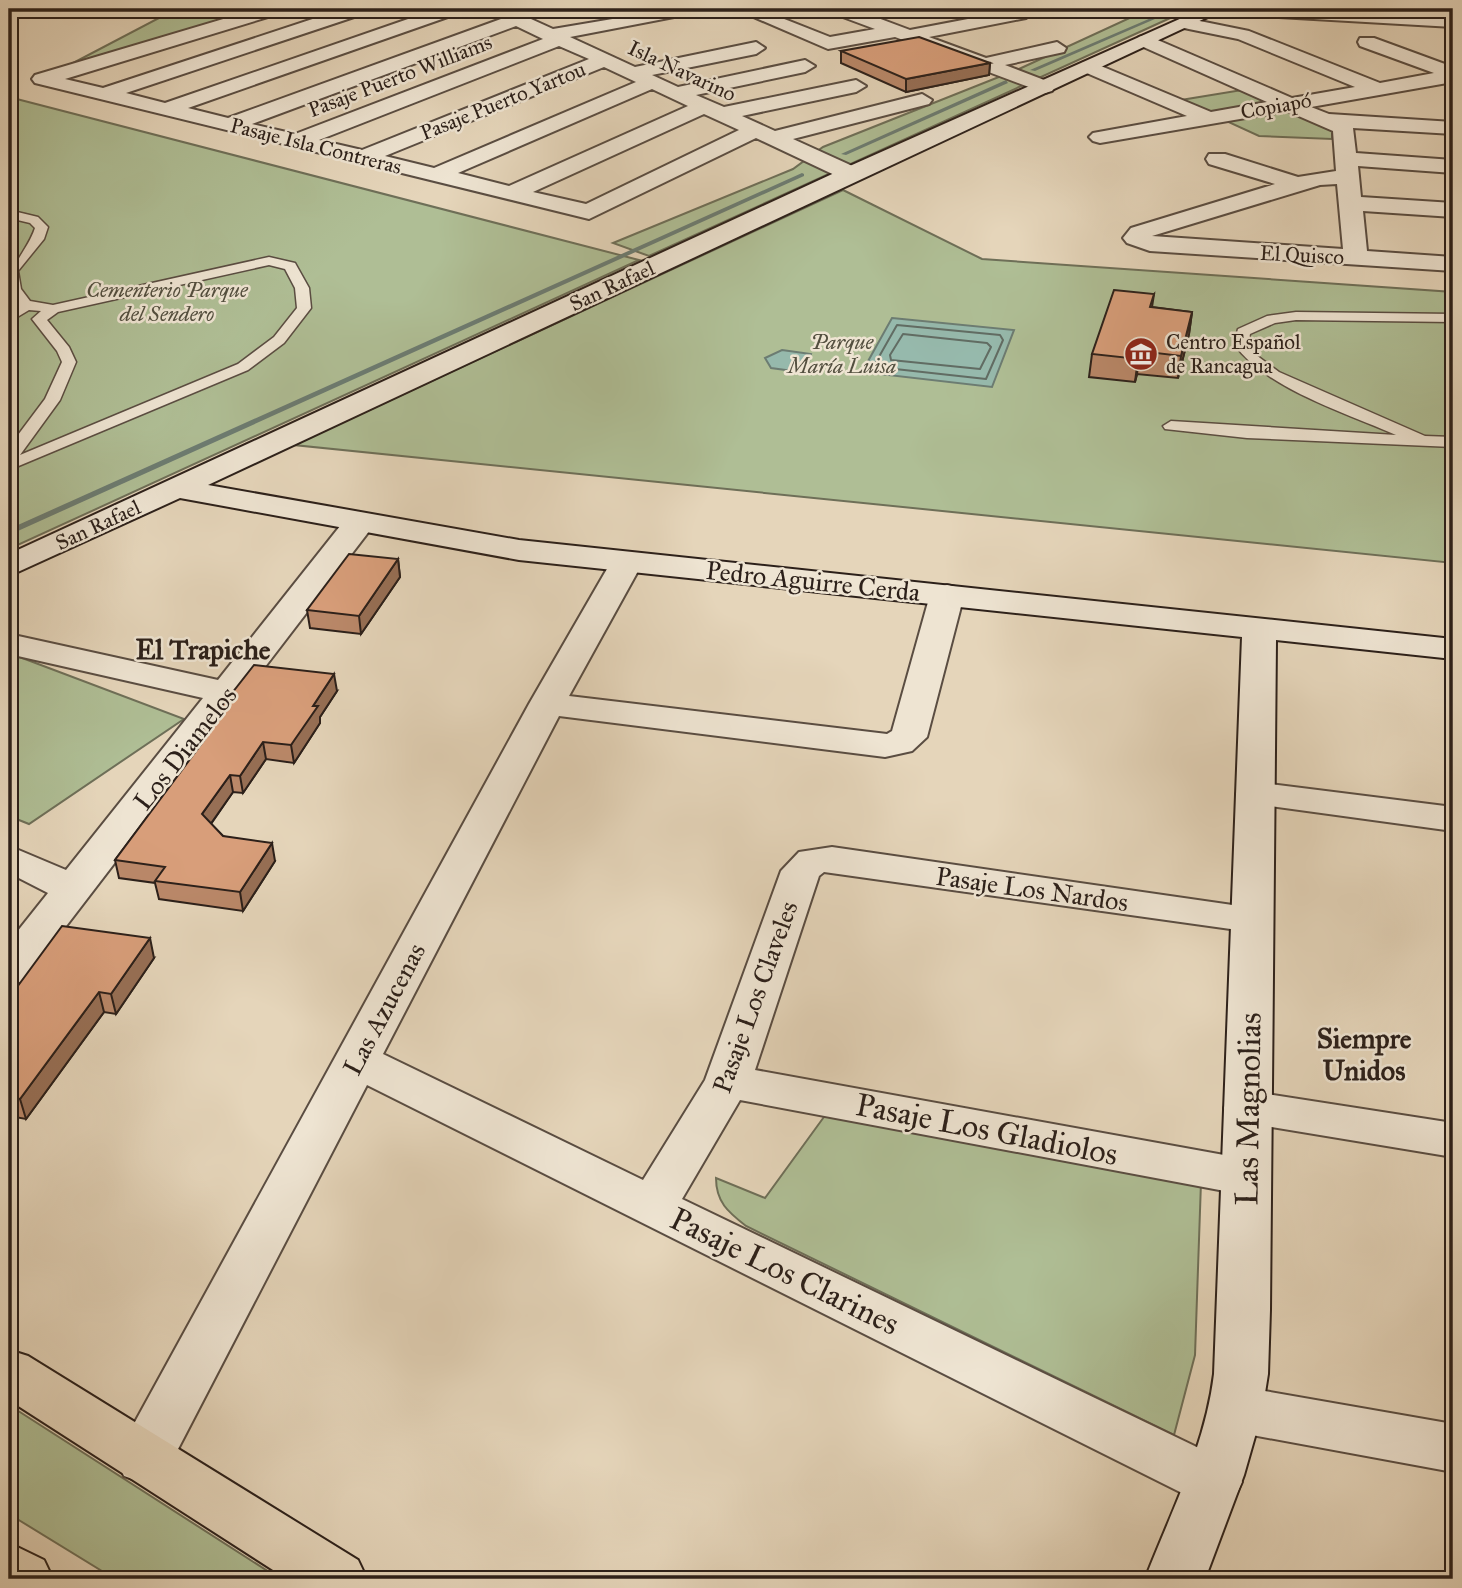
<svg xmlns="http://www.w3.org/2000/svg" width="1462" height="1588" viewBox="0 0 1462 1588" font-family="'IM FELL Great Primer',serif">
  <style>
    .green { fill: #afbe95; stroke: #6e6f58; stroke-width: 2 }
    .water { fill: #96b9ac; stroke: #6c7c72; stroke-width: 2 }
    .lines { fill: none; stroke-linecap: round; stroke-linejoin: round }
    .shore { stroke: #616c63; stroke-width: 2 }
    .stream { fill: #6c7c72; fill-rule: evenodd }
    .lane-casing { stroke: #5a4d42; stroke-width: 3 }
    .street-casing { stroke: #5a4d42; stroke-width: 4 }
    .secondary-casing { stroke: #2c201a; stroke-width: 4 }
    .primary-casing { stroke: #2c201a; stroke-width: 4 }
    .lane { fill: #eee4d2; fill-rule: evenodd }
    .street { fill: #eee4d2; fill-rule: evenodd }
    .secondary { fill: #eee4d2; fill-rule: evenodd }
    .primary { fill: #e5d5ba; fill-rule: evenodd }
    .wall { fill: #ba8869; stroke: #2c201a; stroke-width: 2 }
    .shaded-wall { fill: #976f55; stroke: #2c201a; stroke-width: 2 }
    .building { fill: #d89e7a; stroke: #2c201a; stroke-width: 2 }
    .labels { text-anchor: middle; stroke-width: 5; stroke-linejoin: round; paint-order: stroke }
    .far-street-label { font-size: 21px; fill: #2c201a; stroke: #eee4d2 }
    .far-park-label { font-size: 21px; font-style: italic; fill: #534f3f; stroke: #eee4d2 }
    .far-poi-label { font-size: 21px; fill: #2c201a; stroke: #eee4d2; text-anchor: start }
    .street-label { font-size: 26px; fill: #2c201a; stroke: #eee4d2 }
    .neighbourhood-label { font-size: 28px; font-weight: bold; fill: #2c201a; stroke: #eee4d2 }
    .near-street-label { font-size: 32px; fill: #2c201a; stroke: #eee4d2 }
  </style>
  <rect width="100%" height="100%" fill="#e5d5ba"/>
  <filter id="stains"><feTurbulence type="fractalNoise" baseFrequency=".00286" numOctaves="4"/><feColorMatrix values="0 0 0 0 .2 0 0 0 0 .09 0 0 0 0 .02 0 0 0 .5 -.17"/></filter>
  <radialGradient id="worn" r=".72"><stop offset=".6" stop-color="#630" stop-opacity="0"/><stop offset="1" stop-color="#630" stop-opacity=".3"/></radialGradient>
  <path class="green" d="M176 9H206L242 16 54 73Z
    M1149 9H1190L649 256 613 243 793 169 823 147 1019 69Z
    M1248 89 1277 102 1210 113 1181 100Z
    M9 97 639 260 9 549Z
    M1289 108 1332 130V139L1259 136 1224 120Z
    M843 190 982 259 1453 292V563L294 445Z
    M9 653 184 719 29 824 9 816Z
    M829 1110 1201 1182 1195 1355 1174 1435 746 1226C728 1212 716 1202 716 1178L765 1198Z
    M9 1405 280 1579H115L9 1514Z"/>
  <path class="water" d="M892 318 1014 330 992 387 862 372Z
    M782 350 811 354 807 368 793 371 771 368 765 358Z"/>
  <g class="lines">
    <path class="shore" d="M897 325 1000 335 1003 340 986 379 877 367 876 362Z
      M903 334 987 343 991 347 980 369 891 360 890 355Z"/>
    <path class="stream" d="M1172 9H1178L1035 71 1030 70Z
      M1006 80 1008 83 846 155 841 154Z
      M802 173 804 174V176L9 535V529Z"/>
    <g class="lane-casing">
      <path id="lane" d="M9 210 38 217 48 227 44 239 18 271 21 289 30 301 53 305 269 257 295 263 309 288 311 308 284 343 248 370 9 470V447L45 399 62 362 57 351 32 319 41 311 29 310 9 322V311L18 304C0 268 25 258 35 228L30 223 9 218ZM269 265 285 269 295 288 297 308 274 337 238 364 20 455 60 400 76 362 69 347 47 320 58 312Z
        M1296 312 1453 314V322L1296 320 1275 323 1250 334 1248 344 1256 355 1279 372 1425 436 1453 437V447L1247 438 1165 429 1163 426 1171 421 1396 435C1346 413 1265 388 1234 344L1238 329 1267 316Z"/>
    </g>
    <g class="street-casing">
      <path id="street" d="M257 9H284L281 13 65 79 103 88 343 9H369L366 13 126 93 165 103 437 9H462L459 13 188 108 228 118 501 19 486 9H509L553 29 672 9 677 13 674 17 570 37 635 67 756 42 765 48 756 54 652 75 678 87 805 60 815 66 805 72 696 95 724 107 856 80 866 86 856 92 742 116 775 131 922 94 932 100 929 104 793 139 859 169 862 174 859 179H843L756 138 589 219 35 83 32 79 35 75ZM516 26 543 39 295 134 252 124ZM559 46 589 59 362 150 319 140ZM604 67 636 82 434 168 385 156ZM652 89 688 106 509 186 458 173ZM704 114 739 130 586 204 533 192Z
        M735 9H759L830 37 875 29 832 13 829 9H854L910 30 1020 9 1029 14 1026 18 929 37 986 58 1057 42 1066 48 1064 52 1005 65 1052 83 1055 87 1052 91 1045 93 895 37 828 49Z
        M1215 9H1314L1453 17V27L1224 14Z
        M1185 18 1249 31 1380 83 1434 73 1360 46 1358 42 1360 38H1374L1453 67V82L1311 107 1329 114 1453 122V134L1353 128 1356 153 1453 160V173L1358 166 1361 197 1453 203V217L1363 211 1367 251 1453 257V271L1150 251 1127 243 1123 238 1131 228 1275 184 1209 164 1206 159 1209 154H1225L1298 177 1336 171 1333 131 1287 111 1100 143 1093 141 1089 137 1093 133 1187 116 1082 71 1079 67 1082 63 1089 61 1211 112 1267 102 1139 45 1137 41 1139 37 1146 35 1292 98 1355 87 1238 39 1179 27 1176 23ZM1337 184 1343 249 1152 236 1320 185Z
        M359 514 370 516 375 523 370 530 24 981 9 985V942L48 893 9 873V846L66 870 203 698 9 654V634L218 680 348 516Z
        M627 552 638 555 643 562 569 696 887 734 892 731 930 595 935 588 947 585 959 588 964 595 927 737 912 751 885 757 559 716 383 1054 643 1180 705 1080 781 871 799 852 832 847 1267 910 1273 919 1267 928 1252 932 824 872 819 876 755 1070 1246 1159 1263 1164 1270 1177 1263 1190 1246 1195 740 1100 682 1199 1234 1465 1242 1482 1234 1499 1214 1507 1194 1499 367 1085 164 1476 144 1483 124 1476 116 1459 124 1442 529 704 611 562 616 555Z
        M1255 782 1453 807V831L1241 802 1236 794 1241 786Z
        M1247 1091 1453 1123V1157L1230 1120 1224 1108 1230 1096Z
        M1236 1386 1453 1424V1472L1236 1432 1217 1425 1209 1409 1217 1393Z"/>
    </g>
    <g class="secondary-casing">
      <path id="secondary" d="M1202 9H1225L208 485 519 540 1453 639V659L1276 640 1270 1310 1268 1374 1262 1412 1244 1475 1205 1579H1145C1171 1512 1205 1447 1214 1374L1242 637 519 560 180 498 9 576V554L843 169Z"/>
    </g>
    <g class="primary-casing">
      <path id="primary" d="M9 1350 28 1356 358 1560 367 1579H287L9 1400Z
        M9 1543 44 1560 53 1579H9Z"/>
    </g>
    <use href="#lane" class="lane"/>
    <use href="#street" class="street"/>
    <use href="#secondary" class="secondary"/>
    <use href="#primary" class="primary"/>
  </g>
  <path class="wall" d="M841 51 990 63 989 75 906 92 841 63Z
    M1154 294 1152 307 1192 312 1189 334 1178 378 1137 374 1135 382 1089 377 1092 354Z
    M398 559 400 577 361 634 310 628 307 610Z
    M337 691 320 717V723L294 763 266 759 243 793 233 792 211 824 223 836 275 861 243 911 159 899 155 883 119 878 115 860 202 744 200 734Z
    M154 958 116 1014 104 1012 26 1119 9 1116V998Z"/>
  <path class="shaded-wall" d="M990 63 989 75 906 92V79Z
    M1192 312 1189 334 1178 378 1181 356Z
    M1140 351 1137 374 1135 382 1138 359Z
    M398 559 400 577 361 634 359 616Z
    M334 674 337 691 320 717V723L294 763 291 745 313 706Z
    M263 742 266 759 243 793 240 776Z
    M230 775 233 792 205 832 202 814Z
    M272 843 275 861 243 911 240 892Z
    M150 938 154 958 116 1014 111 994Z
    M99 992 104 1012 26 1119 20 1099Z"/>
  <path class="building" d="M919 37 990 63 906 79 841 51Z
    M1114 290 1154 294 1150 307 1192 312 1181 356 1140 351 1138 359 1092 354Z
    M349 554 398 559 359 616 307 610Z
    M254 665 334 674 313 706H318L291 745 263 742 240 776 230 775 202 814 223 836 272 843 240 892 155 881 165 867 115 860 208 735 200 734Z
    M62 926 150 938 111 994 99 992 20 1099 9 1097V998Z"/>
  <defs>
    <g id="museum-disc" transform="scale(1.75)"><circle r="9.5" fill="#8f2418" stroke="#eee4d2"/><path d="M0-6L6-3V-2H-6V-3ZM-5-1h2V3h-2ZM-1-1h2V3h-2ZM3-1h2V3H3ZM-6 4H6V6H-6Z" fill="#fff"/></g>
  </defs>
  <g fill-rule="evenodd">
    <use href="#museum-disc" x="1141" y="354"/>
  </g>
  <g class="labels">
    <g class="far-street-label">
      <text transform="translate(682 71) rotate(25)" y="7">Isla Navarino</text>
      <text transform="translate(400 76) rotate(-21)" y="7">Pasaje Puerto Williams</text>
      <text transform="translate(503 101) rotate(-22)" y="7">Pasaje Puerto Yartou</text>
      <text transform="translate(1276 106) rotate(-10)" y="7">Copiapó</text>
      <text transform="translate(316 146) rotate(14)" y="7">Pasaje Isla Contreras</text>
      <text transform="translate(1302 255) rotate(3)" y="7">El Quisco</text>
      <text transform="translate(612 286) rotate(-25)" y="7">San Rafael</text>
      <text transform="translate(98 525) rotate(-25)" y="7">San Rafael</text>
    </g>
    <g class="far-park-label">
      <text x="167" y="297">Cementerio Parque<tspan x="167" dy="24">del Sendero</tspan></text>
      <text x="842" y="349">Parque<tspan x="842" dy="24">María Luisa</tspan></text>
    </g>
    <g class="far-poi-label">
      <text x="1166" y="349">Centro Español<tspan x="1166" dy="24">de Rancagua</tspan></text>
    </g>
    <g class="street-label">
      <text transform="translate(813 581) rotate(6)" y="9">Pedro Aguirre Cerda</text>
      <text transform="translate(185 748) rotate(-52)" y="9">Los Diamelos</text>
      <text transform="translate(1032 889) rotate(8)" y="9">Pasaje Los Nardos</text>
      <text transform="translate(755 997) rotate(-70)" y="9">Pasaje Los Claveles</text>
      <text transform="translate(384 1009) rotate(-62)" y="9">Las Azucenas</text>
    </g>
    <g class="neighbourhood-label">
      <text x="203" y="659">El Trapiche</text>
      <text x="1364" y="1048">Siempre<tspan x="1364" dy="32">Unidos</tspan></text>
    </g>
    <g class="near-street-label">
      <text transform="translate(1248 1109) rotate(-89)" y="11">Las Magnolias</text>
      <text transform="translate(987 1129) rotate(11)" y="11">Pasaje Los Gladiolos</text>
      <text transform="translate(785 1271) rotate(26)" y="11">Pasaje Los Clarines</text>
    </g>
  </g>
  <rect width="1462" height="1588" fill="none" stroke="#e5d5ba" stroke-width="35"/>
  <rect x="10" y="10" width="1441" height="1567" fill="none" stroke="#2c201a" stroke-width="3.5"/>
  <rect x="18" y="18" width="1427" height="1553" fill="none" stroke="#2c201a" stroke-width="2"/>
  <rect width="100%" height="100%" filter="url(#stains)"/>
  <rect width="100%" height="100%" fill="url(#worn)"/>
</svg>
